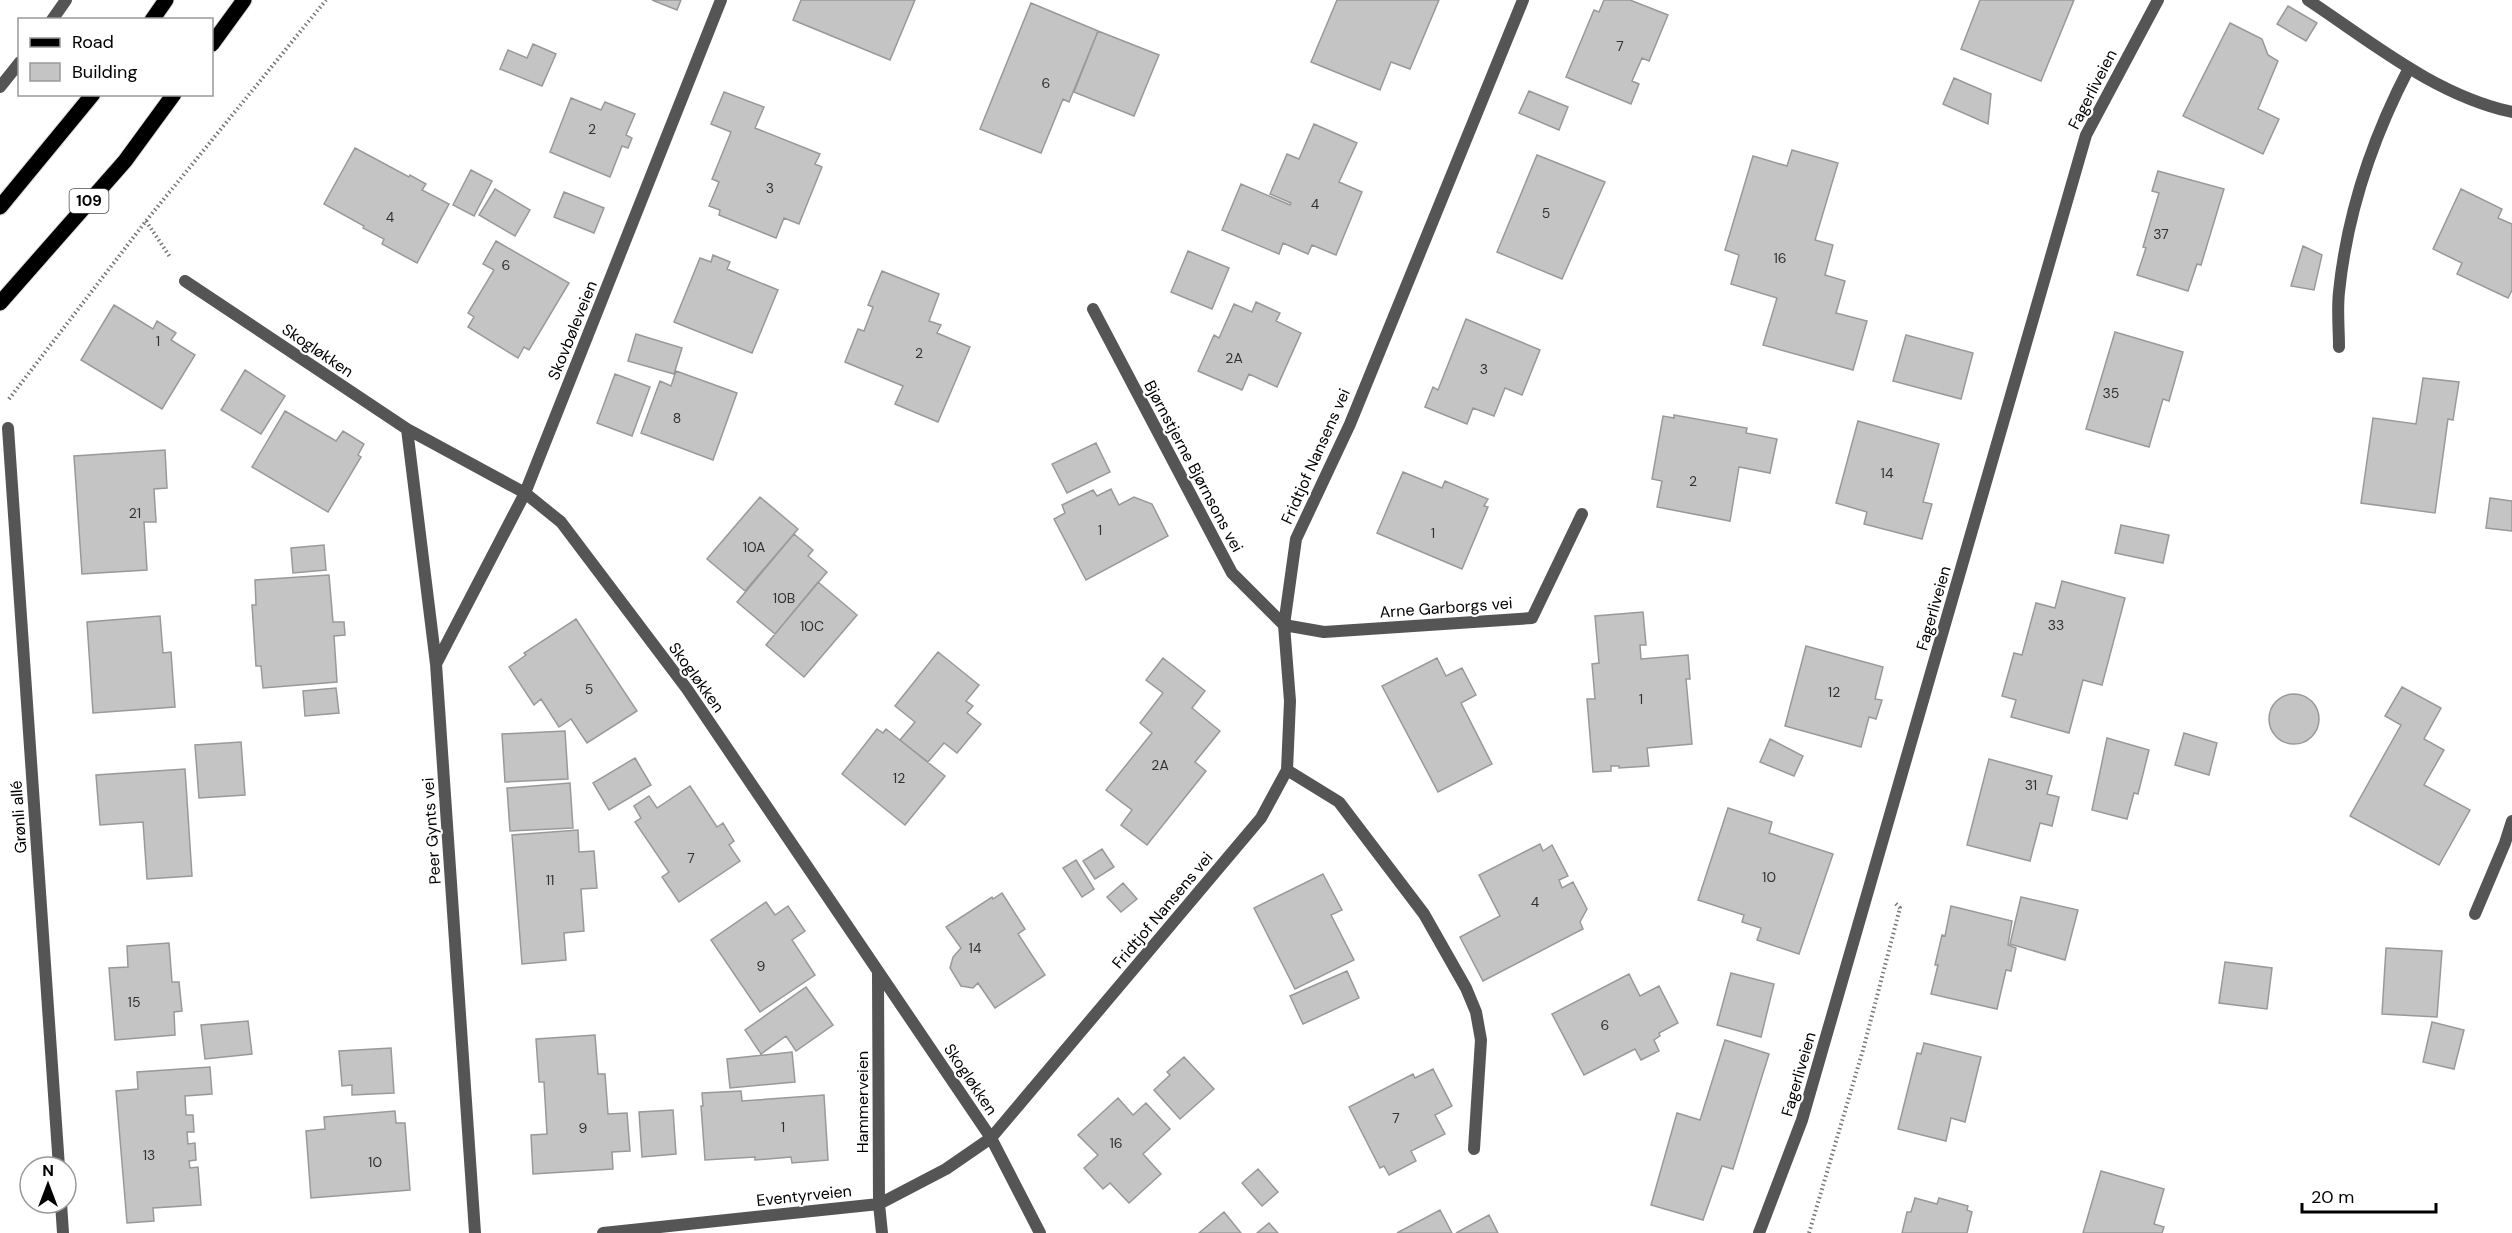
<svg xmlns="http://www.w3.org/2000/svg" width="2512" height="1233" viewBox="0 0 2512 1233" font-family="'DM Sans',sans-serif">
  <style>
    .building { fill: #c4c4c4; stroke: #999; stroke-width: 1.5 }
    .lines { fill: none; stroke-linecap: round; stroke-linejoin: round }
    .primary-casing { stroke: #dbdbdb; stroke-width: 17 }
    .path { stroke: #777; stroke-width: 4; stroke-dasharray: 1.5 3; stroke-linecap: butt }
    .lane { stroke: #555; stroke-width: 12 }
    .street { stroke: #555; stroke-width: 12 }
    .primary { stroke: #000; stroke-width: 15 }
    .labels { text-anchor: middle; stroke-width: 4.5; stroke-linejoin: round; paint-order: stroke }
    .number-label { font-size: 14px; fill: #313131 }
    .shield { fill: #fff; stroke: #4c4c4c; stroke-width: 1.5 }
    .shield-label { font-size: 15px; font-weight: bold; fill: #000 }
    .street-label { font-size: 16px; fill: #000; stroke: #fff }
  </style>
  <rect width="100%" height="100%" fill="#fff"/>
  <path class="building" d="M652 0H681L677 10Z
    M801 0H915L890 60 793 20Z
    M1337 0H1439L1410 69 1391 62 1380 90 1311 62Z
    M1604 0H1630L1668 15 1649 61 1642 58 1632 81 1639 84 1631 104 1566 77 1594 10 1599 12Z
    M1980 0H2074L2041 81 1961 49Z
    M1031 3 1098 31 1069 102 1063 99 1041 153 980 129Z
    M2288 6 2317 23 2306 41 2277 24Z
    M2230 23 2262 39 2268 55 2278 61 2258 109 2279 119 2263 154 2183 116Z
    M1098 31 1159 55 1134 116 1074 92Z
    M533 44 556 54 542 86 500 69 508 50 527 58Z
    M1954 78 1991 94 1988 124 1943 104Z
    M1529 91 1568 107 1559 130 1519 113Z
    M724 92 764 107 755 128 820 154 815 164 822 167 799 224 784 218 776 238 719 215 720 210 709 206 719 182 712 179 731 132 711 124Z
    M571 98 601 110 605 102 635 114 626 135 632 138 628 148 622 146 610 177 550 152Z
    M1314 124 1357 143 1339 182 1362 192 1336 255 1312 245 1308 254 1283 243 1279 254 1222 230 1241 184 1290 205 1291 203 1270 194 1287 154 1299 159Z
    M355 148 409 177 410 175 426 184 422 190 449 204 417 263 382 244 384 239 363 228 364 226 324 204Z
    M1792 150 1838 163 1815 240 1833 245 1825 275 1845 281 1836 313 1867 321 1853 370 1763 345 1777 298 1731 284 1739 255 1725 250 1753 156 1787 166Z
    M1537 155 1605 182 1562 279 1497 252Z
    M471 170 492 181 474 216 453 205Z
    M2158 171 2224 189 2201 265 2197 264 2188 291 2137 275 2146 248 2143 247 2159 193 2152 191Z
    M495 189 530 210 515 236 479 215Z
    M2461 189 2502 209 2498 218 2512 224V290L2508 298 2457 274 2462 263 2433 249Z
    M564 192 604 208 594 233 554 217Z
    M496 241 569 283 529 350 524 347 518 358 468 327 474 317 468 313 494 270 483 264Z
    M2303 246 2322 255 2314 290 2291 286Z
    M1188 251 1229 268 1212 309 1171 292Z
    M713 255 730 262 727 269 778 290 752 353 674 322 700 258 711 262Z
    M882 271 939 294 929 321 941 325 937 333 970 347 938 422 895 404 903 386 845 362 858 329 864 331 873 307 868 305Z
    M1256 302 1280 313 1276 321 1301 333 1277 387 1249 374 1242 390 1198 371 1214 335 1219 338 1234 304 1252 312Z
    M114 305 153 329 157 321 176 333 171 340 195 355 162 409 81 360Z
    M1466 319 1540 350 1522 395 1505 388 1494 416 1473 408 1467 424 1425 407 1433 387 1438 390Z
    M2115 332 2183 352 2169 401 2163 399 2149 447 2086 429Z
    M636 334 682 348 674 374 628 361Z
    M1906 335 1973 353 1961 399 1893 381Z
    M245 370 285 396 261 434 221 410Z
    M676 371 737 393 713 460 641 433 660 381 671 386Z
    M615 374 650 387 632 436 597 423Z
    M2423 378 2459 382 2453 420 2448 419 2435 513 2361 503 2373 418 2416 424Z
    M285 411 336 441 343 431 364 444 358 455 361 457 328 512 252 467Z
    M1674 415 1747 428 1746 433 1777 439 1770 473 1739 467 1730 521 1657 507 1662 481 1652 479 1663 416 1674 418Z
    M1858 421 1939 444 1923 502 1932 504 1922 539 1864 524 1867 512 1836 503Z
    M1096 443 1110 472 1067 493 1052 464Z
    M165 450 167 488 154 489 156 522H144L147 570 82 574 74 456Z
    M1403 472 1442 488 1445 481 1488 499 1484 506 1488 507 1462 569 1377 533Z
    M1111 489 1119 505 1134 497 1152 504 1168 536 1086 580 1054 519 1065 513 1062 505 1093 490 1097 496Z
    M760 497 798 529 745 591 707 559Z
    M2490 498 2512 501V531L2486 528Z
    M2121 525 2169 535 2163 563 2115 553Z
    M794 534 813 550 808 556 827 572 775 634 737 602Z
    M324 545 326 570 293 573 291 548Z
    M329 575 333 622H344L345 635 334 636 337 682 263 688 261 666H256L252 605H256L255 580Z
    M2062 581 2125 598 2102 685 2083 680 2069 733 2011 717 2016 700 2002 696 2014 653 2022 655 2036 603 2055 608Z
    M818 582 857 615 804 677 766 645Z
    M1643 612 1646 645H1640L1641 659 1688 655 1690 679H1686L1692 744 1647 748 1649 766 1619 768V766H1611V771L1593 772 1587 699H1595L1592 664 1599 663 1595 616Z
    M160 616 163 653 171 652 175 707 93 713 87 622Z
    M576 619 637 711 587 743 571 719 559 727 541 699 534 705 509 667 526 655 524 653Z
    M1806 646 1883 667 1875 699 1882 700 1876 719 1869 717 1861 747 1785 726Z
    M938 652 979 685 966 701 973 706 967 713 981 724 957 753 944 743 928 762 900 740 915 722 895 706Z
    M1163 658 1205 691 1192 708 1220 731 1195 762 1206 771 1147 845 1121 825 1132 810 1106 790 1152 733 1140 723 1163 693 1146 680Z
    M1437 658 1446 676 1462 668 1476 695 1461 703 1492 764 1438 792 1382 686Z
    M2402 687 2441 708 2424 739 2444 750 2424 785 2470 810 2439 865 2350 816 2401 725 2385 716Z
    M336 688 339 713 305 716 303 691Z
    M2269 719a25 25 0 1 1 50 0a25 25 0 1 1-50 0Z
    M877 729 883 733 886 729 945 776 905 825 842 774Z
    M565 731 568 779 505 782 502 734Z
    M2184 733 2217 743 2209 775 2175 765Z
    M2107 738 2149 750 2138 794 2134 793 2127 819 2092 810Z
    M1770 739 1803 756 1794 776 1760 762Z
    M241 742 245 795 199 798 195 745Z
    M635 758 651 785 609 810 593 783Z
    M1989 759 2052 776 2047 794 2059 797 2052 826 2040 823 2030 861 1967 845Z
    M185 769 192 876 147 879 143 822 100 825 96 775Z
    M570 783 573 828 510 831 507 788Z
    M690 786 717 827 723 823 734 841 729 845 740 861 679 902 662 877 669 872 635 822 641 818 634 806 649 796 657 808Z
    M1728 808 1772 822 1769 833 1833 854 1799 954 1757 940 1761 928 1742 922 1744 915 1698 900Z
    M578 830 579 852 594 851 597 888 581 889 584 931 564 933 566 960 522 964 512 835Z
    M1540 844 1543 851 1552 845 1568 876 1559 880 1562 888 1573 882 1587 909 1580 922 1583 929 1483 981 1460 937 1500 916 1479 875Z
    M1102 849 1114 867 1095 879 1083 861Z
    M1076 860 1094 889 1082 897 1063 868Z
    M1323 874 1342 910 1331 915 1354 960 1295 989 1254 908Z
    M1123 883 1137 899 1121 912 1107 897Z
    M1002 893 1025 929 1018 934 1045 975 995 1008 978 983 973 988 961 986 950 968 953 957 961 948 946 927 992 897 993 899Z
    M2021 897 2078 910 2065 960 2010 944Z
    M766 902 775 915 788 906 805 931 792 940 815 975 760 1012 711 940Z
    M1951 906 2012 921 2008 945 2016 948 2011 971 2006 970 1997 1009 1931 994 1938 965H1935L1942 935 1945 936Z
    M169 943 172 982H179L182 1011 174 1012 175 1035 115 1040 109 968 128 967 127 946Z
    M2386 948 2442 951 2437 1017 2382 1014Z
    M2225 962 2272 968 2267 1009 2219 1003Z
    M1347 971 1359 998 1303 1024 1290 996Z
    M1731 973 1774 984 1761 1037 1717 1025Z
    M1629 974 1640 996 1659 986 1678 1023 1659 1033 1660 1036 1654 1040 1659 1051 1641 1060 1635 1049 1584 1075 1552 1014Z
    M806 987 833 1025 796 1051 786 1036 761 1054 745 1030Z
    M248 1021 252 1054 205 1059 201 1025Z
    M2432 1022 2464 1030 2454 1069 2423 1062Z
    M595 1035 598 1074H605L608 1114 627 1113 630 1151 612 1152 613 1169 533 1174 531 1135 547 1134 544 1082H539L536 1039Z
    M1725 1040 1769 1054 1733 1169 1722 1166 1703 1220 1651 1205 1677 1113 1700 1120Z
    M1924 1043 1981 1057 1965 1122 1951 1118 1946 1141 1898 1129 1917 1053 1921 1054Z
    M391 1048 394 1093 352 1095V1085L342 1086 339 1051Z
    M792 1052 795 1082 730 1088 727 1059Z
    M1184 1057 1214 1089 1180 1119 1154 1090 1170 1075 1167 1072Z
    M210 1067 212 1094 185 1096 186 1115H193L194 1132H187L188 1144 195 1143 196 1160 189 1161 190 1168 198 1167 201 1205 153 1208 154 1221 127 1223 116 1091 138 1089 137 1072Z
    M1433 1069 1452 1106 1435 1115 1445 1134 1411 1151 1416 1161 1389 1175 1384 1166 1380 1168 1349 1107 1413 1074 1415 1078Z
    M741 1091 742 1101 824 1095 828 1160 792 1163 791 1157 755 1160V1157L705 1160 701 1106H703L702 1093Z
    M1118 1098 1133 1115 1146 1103 1170 1129 1143 1154 1161 1174 1129 1203 1110 1183 1103 1189 1084 1168 1098 1155 1078 1135Z
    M673 1110 676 1154 642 1157 639 1112Z
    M395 1111 396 1123H405L410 1190 311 1198 306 1131 325 1129 324 1117Z
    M1258 1169 1278 1192 1262 1206 1242 1183Z
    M2101 1171 2164 1189 2154 1224 2164 1227 2162 1233H2083Z
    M1915 1198 1937 1204 1939 1198 1968 1206 1967 1210 1972 1212 1967 1233H1902L1907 1212H1911Z
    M1440 1210 1452 1233H1397Z
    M1224 1212 1241 1233H1199Z
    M1489 1215 1498 1233H1456Z
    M1269 1223 1278 1233H1257Z"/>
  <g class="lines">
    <g class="primary-casing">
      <path id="primary" d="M152 20 166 0
        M212 44 244 0
        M0 207 93 94
        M0 303 125 161 174 94"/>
    </g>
    <path class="path" d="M146 221 170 257
      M9 399 146 221 326 0
      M1809 1233 1863 1050 1900 908 1895 903"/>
    <path class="lane" d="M2339 347C2339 329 2337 310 2339 292 2347 214 2373 137 2409 68"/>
    <path class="street" d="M2308 0C2373 43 2435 95 2512 112
      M52 20 66 0
      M0 87 20 62
      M185 281 407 429 525 493 561 522 687 689 991 1138 1040 1233
      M1093 309 1232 573 1284 625 1324 632 1532 618 1582 514
      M8 428 59 1167
      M407 429 436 664 475 1233
      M436 664 525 493 721 0
      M1287 770 1339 802 1424 914 1466 988 1476 1012 1481 1040 1474 1149
      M2475 914 2505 843 2512 821
      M878 973 879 1204 882 1233
      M61 1203 63 1233
      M603 1233 879 1204 946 1169 991 1138 1261 818 1287 770 1290 701 1284 625 1296 539 1350 424 1523 0
      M1759 1233 1802 1120 2086 135 2158 0"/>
    <use href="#primary" class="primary"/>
  </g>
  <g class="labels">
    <g class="number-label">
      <text x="1620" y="51">7</text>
      <text x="1046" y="88">6</text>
      <text x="592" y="134">2</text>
      <text x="770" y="193">3</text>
      <text x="1315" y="209">4</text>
      <text x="1546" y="218">5</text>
      <text x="390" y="222">4</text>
      <text x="2161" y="239">37</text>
      <text x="1780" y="263">16</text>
      <text x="506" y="270">6</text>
      <text x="158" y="346">1</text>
      <text x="919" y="358">2</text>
      <text x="1234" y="363">2A</text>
      <text x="1484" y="374">3</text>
      <text x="2111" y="398">35</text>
      <text x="677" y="423">8</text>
      <text x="1887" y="478">14</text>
      <text x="1693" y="486">2</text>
      <text x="135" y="518">21</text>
      <text x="1100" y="535">1</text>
      <text x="1433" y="538">1</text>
      <text x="754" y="552">10A</text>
      <text x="784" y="603">10B</text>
      <text x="2056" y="630">33</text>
      <text x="812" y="631">10C</text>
      <text x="589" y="694">5</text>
      <text x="1834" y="697">12</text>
      <text x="1641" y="704">1</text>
      <text x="1160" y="770">2A</text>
      <text x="899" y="783">12</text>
      <text x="2031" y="790">31</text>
      <text x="691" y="863">7</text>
      <text x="1769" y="882">10</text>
      <text x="550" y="885">11</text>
      <text x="1535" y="907">4</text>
      <text x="975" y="953">14</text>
      <text x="761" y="971">9</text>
      <text x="134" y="1007">15</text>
      <text x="1605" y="1030">6</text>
      <text x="1396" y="1123">7</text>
      <text x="783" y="1132">1</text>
      <text x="583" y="1133">9</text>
      <text x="1116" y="1148">16</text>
      <text x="149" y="1160">13</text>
      <text x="375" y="1167">10</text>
    </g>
    <rect class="shield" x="69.5" y="189" width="39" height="24" rx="4.5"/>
    <g class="shield-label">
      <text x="89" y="206">109</text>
    </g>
    <g class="street-label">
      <text transform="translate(2092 89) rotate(-63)" y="6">Fagerliveien</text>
      <text transform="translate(572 330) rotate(-68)" y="6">Skovbøleveien</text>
      <text transform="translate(318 350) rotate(34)" y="6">Skogløkken</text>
      <text transform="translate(1315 456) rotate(-66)" y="6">Fridtjof Nansens vei</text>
      <text transform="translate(1194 466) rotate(62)" y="6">Bjørnstjerne Bjørnsons vei</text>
      <text transform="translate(1446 607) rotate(-4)" y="6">Arne Garborgs vei</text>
      <text transform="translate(1933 608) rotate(-74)" y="6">Fagerliveien</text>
      <text transform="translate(697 677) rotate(54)" y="6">Skogløkken</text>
      <text transform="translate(18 817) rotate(-94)" y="6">Grønli allé</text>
      <text transform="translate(431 831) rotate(-94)" y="6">Peer Gynts vei</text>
      <text transform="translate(1162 910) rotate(-50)" y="6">Fridtjof Nansens vei</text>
      <text transform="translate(1798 1074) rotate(-74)" y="6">Fagerliveien</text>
      <text transform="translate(971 1079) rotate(56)" y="6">Skogløkken</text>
      <text transform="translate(862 1102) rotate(-90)" y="6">Hammerveien</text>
      <text transform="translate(804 1195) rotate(-6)" y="6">Eventyrveien</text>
    </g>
  </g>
  <rect x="18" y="18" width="195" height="78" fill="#ffffff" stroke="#999999" stroke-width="1.5"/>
  <rect x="30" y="38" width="30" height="9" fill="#000000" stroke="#999999" stroke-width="1.5"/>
  <text x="72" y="48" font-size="18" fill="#000000">Road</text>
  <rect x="30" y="63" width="30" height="18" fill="#c4c4c4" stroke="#999999" stroke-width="1.5"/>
  <text x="72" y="78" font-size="18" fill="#000000">Building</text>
  <g transform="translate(48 1185)"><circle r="28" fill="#ffffff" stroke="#999999" stroke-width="1.5"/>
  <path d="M0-4.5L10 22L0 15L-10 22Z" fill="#000000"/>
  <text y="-9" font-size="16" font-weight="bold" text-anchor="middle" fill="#000000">N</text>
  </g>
  <path d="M2302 1203v9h134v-9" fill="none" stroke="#000000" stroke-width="3"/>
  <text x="2311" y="1203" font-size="18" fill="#000000" stroke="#ffffff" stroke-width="4.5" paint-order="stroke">20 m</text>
</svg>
